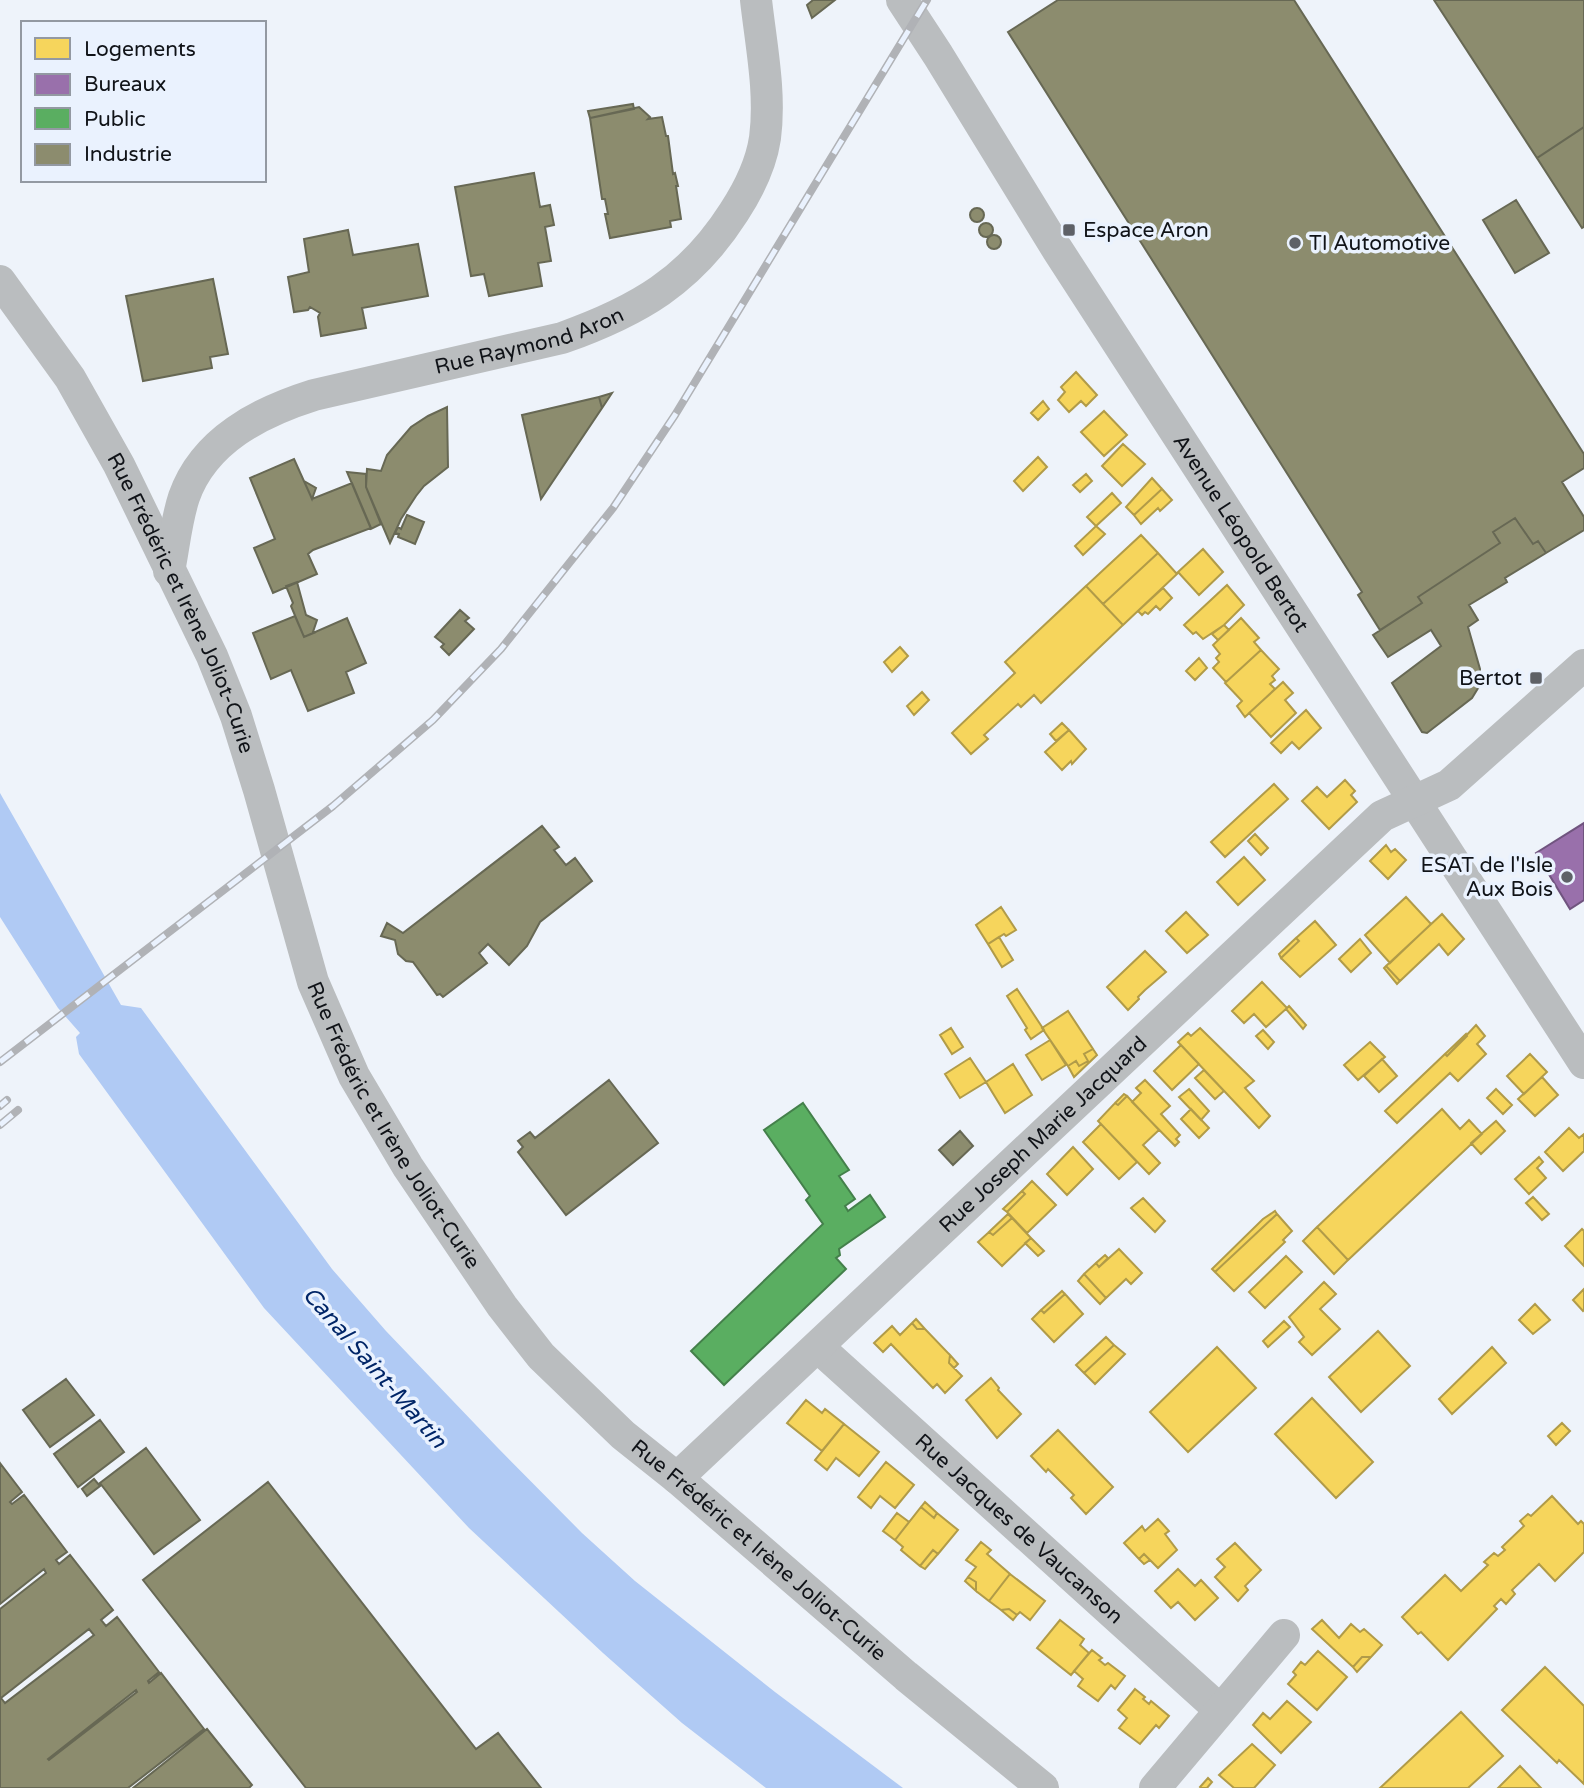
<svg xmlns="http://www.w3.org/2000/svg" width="1584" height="1788" viewBox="0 0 1584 1788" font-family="'Varela Round',sans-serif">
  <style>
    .water { fill: #b0caf4 }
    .homes { fill: #f6d55c; stroke: #b19b48; stroke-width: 2 }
    .offices { fill: #9970ab; stroke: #70547f; stroke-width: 2 }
    .public { fill: #5aae61; stroke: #44804b; stroke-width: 2 }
    .industry { fill: #8c8c6e; stroke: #676854; stroke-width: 2; fill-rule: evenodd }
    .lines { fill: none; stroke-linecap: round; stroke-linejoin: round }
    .minor { stroke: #babdbf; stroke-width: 32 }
    .rail-casing { stroke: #b0b2b6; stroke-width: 8 }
    .rail { stroke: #eaf2fe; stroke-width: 5; stroke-dasharray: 16; stroke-linecap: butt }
    .poi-dot { fill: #5e6167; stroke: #eaf2fe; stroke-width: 2.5 }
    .labels { text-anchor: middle; stroke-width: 7; stroke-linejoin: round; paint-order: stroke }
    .poi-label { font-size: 21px; fill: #101318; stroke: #eaf2fe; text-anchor: start }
    .street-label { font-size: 21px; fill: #101318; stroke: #eaf2fe }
    .water-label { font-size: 23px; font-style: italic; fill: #002567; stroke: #eaf2fe }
  </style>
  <rect width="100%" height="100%" fill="#eef3fa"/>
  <path class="water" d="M0 793 121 1005 141 1008 332 1269 386 1331 497 1447 582 1533 635 1581 775 1692 903 1788H766L682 1723 603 1653 469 1528 264 1308 79 1054 76 1037 80 1033 58 1008 0 917Z"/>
  <path class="homes" d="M1076 372 1097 395 1086 406 1081 401 1069 412 1058 400 1065 392 1061 387Z
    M1043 401 1049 409 1038 420 1031 413Z
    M1104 411 1127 435 1104 456 1081 432Z
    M1123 444 1145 464 1122 486 1102 466Z
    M1038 457 1047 467 1023 491 1014 481Z
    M1086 474 1092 481 1080 492 1073 485Z
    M1152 478 1162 489 1134 515 1126 507Z
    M1162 489 1172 500 1160 511 1158 508 1141 524 1134 515Z
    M1112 493 1121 503 1096 526 1087 517Z
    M1096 526 1105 534 1083 555 1075 546Z
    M1141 535 1158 553 1103 604 1086 586Z
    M1203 549 1223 572 1199 595 1178 572Z
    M1158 553 1177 574 1123 625 1103 604Z
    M1227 585 1244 605 1224 625 1203 639 1196 632 1193 634 1184 625Z
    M1086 586 1123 625 1041 703 1034 695 1021 707 1018 704 984 735 988 739 971 754 952 733 1015 673 1005 662Z
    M1163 588 1172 598 1160 610 1156 606 1148 614 1145 612 1142 615 1138 611Z
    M1241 618 1259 638 1254 642 1261 650 1226 682 1213 668 1219 662 1216 658 1220 654 1213 645Z
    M1224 625 1229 630 1218 640 1212 634Z
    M900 647 908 656 892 672 884 662Z
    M1261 650 1279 669 1272 676 1275 680 1270 684 1275 689 1245 717 1237 706 1242 701 1225 683Z
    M1199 658 1207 668 1195 680 1186 671Z
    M1283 682 1293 693 1285 700 1296 713 1271 737 1249 713Z
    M922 692 929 700 914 715 907 706Z
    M1306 710 1321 728 1299 749 1292 742 1281 753 1271 743Z
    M1062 723 1069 730 1056 741 1050 734Z
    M1069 730 1086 749 1072 764 1071 761 1062 770 1045 752Z
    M1345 780 1355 791 1351 795 1357 802 1329 829 1302 801 1317 787 1327 797Z
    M1274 784 1288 799 1225 857 1211 842Z
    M1255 834 1268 848 1261 855 1248 841Z
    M1386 845 1391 852 1395 849 1406 860 1388 879 1370 861Z
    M1244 857 1265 880 1238 905 1217 882Z
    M1406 897 1431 924 1390 963 1365 935Z
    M1001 907 1016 930 1006 936 1004 934 988 944 976 925Z
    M1186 912 1208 935 1187 953 1166 931Z
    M1442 914 1464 939 1448 955 1439 944 1400 981 1386 966Z
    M1315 921 1336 945 1300 977 1281 958 1299 941 1296 938Z
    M999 937 1013 960 1002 967 988 944Z
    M1296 938 1299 941 1281 958 1279 954Z
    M1360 939 1371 953 1351 972 1339 959Z
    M1145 951 1166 972 1145 990 1138 997 1139 999 1128 1010 1107 987Z
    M1386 966 1400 981 1397 984 1384 968Z
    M1262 982 1287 1008 1266 1027 1254 1014 1244 1023 1232 1011Z
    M1017 989 1044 1030 1031 1039 1025 1030 1027 1028 1007 996Z
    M1289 1006 1306 1025 1303 1029 1286 1009Z
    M1068 1011 1093 1049 1084 1054 1088 1061 1079 1066 1076 1061 1068 1066 1042 1028Z
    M1476 1025 1485 1036 1477 1044 1486 1054 1458 1081 1450 1073 1397 1123 1385 1111 1445 1054 1447 1056Z
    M951 1028 963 1047 952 1054 940 1035Z
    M1200 1028 1254 1081 1245 1088 1270 1116 1259 1128 1178 1042 1188 1033 1191 1036Z
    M1263 1030 1274 1042 1268 1049 1256 1036Z
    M1466 1034 1467 1036 1447 1056 1445 1054Z
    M1050 1040 1066 1065 1042 1080 1026 1055Z
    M1370 1042 1385 1057 1358 1080 1344 1065Z
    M1181 1045 1199 1064 1172 1090 1154 1071Z
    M1093 1049 1097 1055 1074 1077 1068 1066 1076 1061 1079 1066 1088 1061 1084 1054Z
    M1530 1054 1547 1072 1524 1094 1507 1076Z
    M970 1058 986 1082 960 1098 945 1074Z
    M1382 1059 1397 1076 1379 1092 1364 1076Z
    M1013 1064 1032 1095 1005 1113 986 1082Z
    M1204 1070 1224 1091 1215 1099 1195 1078Z
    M1542 1077 1558 1095 1535 1116 1518 1099Z
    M1145 1080 1170 1106 1161 1114 1180 1135 1176 1139 1179 1142 1175 1146 1132 1102 1141 1093 1136 1088Z
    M1189 1089 1209 1111 1201 1120 1179 1097Z
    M1496 1089 1512 1105 1503 1114 1487 1098Z
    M1124 1094 1127 1096 1118 1105 1115 1103Z
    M1127 1096 1159 1130 1143 1145 1160 1163 1149 1174 1098 1121 1115 1103 1118 1105Z
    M1191 1109 1209 1128 1199 1138 1181 1119Z
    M1442 1109 1460 1129 1469 1120 1482 1134 1348 1260 1317 1227Z
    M1496 1121 1505 1131 1481 1154 1471 1143Z
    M1101 1124 1137 1162 1119 1179 1083 1142Z
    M1569 1128 1579 1138 1584 1134V1151L1563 1171 1545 1152Z
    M1073 1147 1093 1169 1067 1195 1047 1174Z
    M1539 1157 1543 1162 1537 1168 1546 1178 1529 1194 1515 1179Z
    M1032 1181 1056 1205 1027 1233 1007 1212 1025 1194 1022 1191Z
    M1022 1191 1025 1194 1007 1212 1003 1209Z
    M1533 1197 1549 1214 1542 1220 1526 1203Z
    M1143 1198 1165 1221 1155 1232 1131 1208Z
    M1275 1211 1277 1214 1215 1272 1212 1269 1263 1219Z
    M1008 1214 1012 1218 993 1235 989 1232Z
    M1277 1214 1292 1231 1283 1240 1285 1242 1234 1291 1215 1272Z
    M1012 1218 1031 1238 1002 1266 978 1242 989 1232 993 1235Z
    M1317 1227 1348 1260 1334 1274 1303 1241Z
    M1582 1229 1584 1231V1266L1565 1246Z
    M1031 1238 1044 1251 1038 1256 1025 1243Z
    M1119 1249 1142 1273 1131 1284 1126 1279 1106 1298 1084 1274 1096 1263 1099 1267Z
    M1105 1255 1108 1258 1099 1267 1096 1263Z
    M1286 1256 1302 1272 1265 1308 1249 1292Z
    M1084 1274 1106 1298 1100 1304 1078 1281Z
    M1324 1282 1336 1294 1320 1309 1340 1329 1312 1355 1299 1342 1304 1337 1289 1317Z
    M1584 1289V1310L1583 1311 1573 1300Z
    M1062 1291 1065 1294 1044 1313 1041 1310Z
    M1065 1294 1083 1314 1054 1342 1032 1319 1041 1310 1044 1313Z
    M1535 1304 1550 1320 1533 1334 1519 1320Z
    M916 1319 925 1329H917L912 1323Z
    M1284 1321 1290 1327 1268 1347 1263 1341Z
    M912 1323 917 1329H925L950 1355 949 1363 962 1376 945 1393 937 1384 933 1388 891 1344 883 1352 874 1343 892 1326 900 1335Z
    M1378 1331 1410 1366 1361 1412 1329 1377Z
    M1106 1337 1114 1345 1084 1373 1076 1365Z
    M1114 1345 1125 1354 1095 1384 1084 1373Z
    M1217 1347 1256 1388 1188 1452 1150 1412Z
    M1492 1347 1506 1363 1452 1414 1439 1399Z
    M950 1355 958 1364 954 1368 949 1363Z
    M991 1378 999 1388 998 1390 1021 1414 997 1438 966 1400Z
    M1312 1398 1373 1462 1336 1498 1275 1434Z
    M806 1400 822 1413 825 1409 844 1424 822 1451 787 1423Z
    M1562 1423 1570 1431 1556 1445 1548 1436Z
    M844 1424 879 1452 859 1476 836 1458 827 1470 815 1460Z
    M1058 1430 1113 1487 1086 1514 1071 1498 1074 1495 1048 1469 1046 1472 1031 1456Z
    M886 1462 914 1485 895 1508 880 1496 871 1508 858 1497Z
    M1552 1496 1578 1524 1581 1521 1584 1524V1552L1555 1581 1539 1564 1512 1590 1515 1594 1506 1604 1501 1599 1494 1606 1497 1609 1448 1660 1421 1632 1418 1634 1402 1617 1445 1575 1461 1591 1488 1565 1484 1562 1494 1553 1498 1556 1505 1550 1502 1547 1524 1526 1520 1521 1528 1514 1531 1516Z
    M925 1502 937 1513 934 1518 921 1507Z
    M921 1507 934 1518 937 1513 958 1530 938 1554 933 1550 920 1566 901 1550 903 1547 895 1540Z
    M897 1513 909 1522 895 1540 883 1531Z
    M1158 1519 1169 1531 1165 1534 1177 1550 1158 1568 1144 1554 1139 1559 1124 1543 1142 1526 1145 1531Z
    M981 1542 991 1550 987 1554 1010 1574 989 1601 976 1591V1582L968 1577 976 1567 966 1560Z
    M1235 1543 1261 1570 1245 1586 1248 1590 1238 1601 1215 1577 1225 1567 1217 1559Z
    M933 1550 938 1554 925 1569 920 1566Z
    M1144 1554 1150 1560 1144 1564 1139 1559Z
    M1178 1569 1195 1586 1201 1580 1218 1598 1195 1620 1178 1602 1171 1608 1155 1591Z
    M1010 1574 1045 1601 1030 1620 1020 1612 1017 1615 1009 1609 1001 1610 989 1601Z
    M968 1577 976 1582V1591L965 1581Z
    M1009 1609 1017 1615 1013 1620 1001 1610Z
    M1060 1620 1084 1639 1080 1645 1089 1653 1071 1675 1037 1648Z
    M1322 1620 1339 1638 1351 1624 1360 1632 1364 1629 1382 1645 1371 1657H1362L1353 1667 1312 1629Z
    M1092 1650 1102 1658 1099 1660 1105 1665 1108 1663 1125 1676 1115 1689 1111 1685 1098 1701 1078 1686 1083 1679 1074 1671Z
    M1318 1651 1347 1677 1317 1710 1288 1684 1296 1675 1293 1672 1301 1662 1305 1665Z
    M1362 1657H1371L1357 1672 1353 1667Z
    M1545 1667 1584 1706V1784L1559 1760 1557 1763 1502 1710Z
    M1135 1689 1145 1697 1143 1699 1149 1704 1151 1701 1169 1716 1159 1728 1156 1725 1140 1744 1119 1728 1127 1718 1118 1710Z
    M1287 1701 1311 1722 1281 1753 1253 1725 1263 1713 1270 1719Z
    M1461 1712 1503 1756 1468 1788H1380Z
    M1252 1744 1275 1765 1254 1788H1234L1219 1775Z
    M1520 1766 1541 1788H1498Z
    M1208 1778 1212 1782 1207 1788H1201L1200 1787Z"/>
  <path class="offices" d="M1584 823V900L1570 909 1536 853Z"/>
  <path class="public" d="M803 1103 849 1170 839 1176 855 1199 845 1206 848 1211 870 1195 885 1217 839 1249 840 1255 836 1258 846 1269 724 1385 691 1351 823 1224 806 1200 810 1196 764 1130Z"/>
  <path class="industry" d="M813 0H835L812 18 807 5Z
    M1058 0H1294L1584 454V468L1562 482 1584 517V530L1546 553 1538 541 1533 544 1515 518 1493 532 1500 543 1418 597 1422 603 1380 630 1358 595 1362 592 1008 32Z
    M1434 0H1584V127L1537 158Z
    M633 104 634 109 590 118 588 111Z
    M639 107 650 117 648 119 662 117 666 136H668L673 174 675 173 678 186H676L681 219 670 221 671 227 610 238 605 214H608L605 199H602L590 118Z
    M1584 127V227L1582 228 1537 158Z
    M534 173 540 207 550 205 554 225 545 227 551 261 538 263 542 286 489 296 484 274 471 276 455 187Z
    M1516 200 1549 253 1515 273 1483 220Z
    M970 215a7 7 0 1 1 14 0a7 7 0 1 1-14 0Z
    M979 230a7 7 0 1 1 14 0a7 7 0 1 1-14 0Z
    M348 230 353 255 418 244 428 296 362 308 366 328 321 336 318 317 320 313 310 307 308 310 294 312 288 277 309 272 304 239Z
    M987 242a7 7 0 1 1 14 0a7 7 0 1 1-14 0Z
    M213 279 228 354 210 357 212 368 143 381 126 296Z
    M612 393 602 408 599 397Z
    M599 397 602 408 541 499 522 415Z
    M447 407 448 467 424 486 416 496 401 519 390 543 366 487 367 469 381 471 387 455 411 427 428 416Z
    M294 459 312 499 352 483 371 528 313 550 308 554 317 574 273 593 254 548 275 539 250 478Z
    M347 472 366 474V487L381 524 371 529Z
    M304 481 316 488 312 499Z
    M407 515 424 522 415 544 398 537 399 534 395 533 398 527 401 529Z
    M1515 518 1533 544 1538 541 1546 553 1505 578 1507 582 1469 605 1478 620 1468 627 1480 669V685L1472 698 1427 733 1422 732 1392 683 1441 646 1431 630 1388 657 1373 635 1422 603 1418 597 1500 543 1493 532Z
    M297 582 306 615 317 620 313 632H316L304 637 291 606 293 603 286 586Z
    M460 610 469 618 465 621 474 629 449 655 441 647 444 644 435 637Z
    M295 616 304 637 347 618 366 663 346 672 354 693 308 711 291 670 271 679 253 633Z
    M542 826 559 847 554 850 566 865 575 858 592 881 540 922 527 946 509 965 488 944 479 953 487 963 443 997 440 994 437 995 413 962 406 961 398 954 395 940 381 936 387 923 403 933Z
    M609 1080 658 1143 566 1215 518 1152 523 1147 518 1141 530 1132 535 1138Z
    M960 1131 973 1146 953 1165 939 1150Z
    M66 1379 94 1415 50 1447 23 1410Z
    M100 1420 124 1452 78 1487 54 1454Z
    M146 1448 200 1520 154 1554 100 1483Z
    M0 1463 22 1492 10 1502 12 1504 24 1495 67 1552 56 1560 59 1564 70 1555 113 1610 101 1620 106 1626 117 1617 159 1672 148 1681 149 1683 161 1673 204 1729 128 1788H0V1609L46 1573 44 1569 0 1604ZM89 1629 94 1635 5 1703 1 1698ZM136 1690 137 1692 49 1760 48 1759Z
    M94 1479 100 1486 87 1496 82 1489Z
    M268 1482 476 1749 498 1733 541 1788H306L143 1580Z
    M207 1729 252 1785 249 1788H133Z"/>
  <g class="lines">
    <g class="minor">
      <path id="s1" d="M902 0 938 55 1057 249 1584 1063"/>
      <path id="s2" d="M0 281 70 378 119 465 212 656 236 716 259 790 313 982 354 1076 408 1167 502 1306 541 1356 623 1435 677 1478 906 1676 1043 1788"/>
      <path id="s3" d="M169 571C174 547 176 521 184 497 204 440 260 412 314 395L562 338C638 311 690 281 734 212 749 189 761 165 765 138 771 93 761 45 756 0"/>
      <path id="s4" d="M818 1347 1220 1710"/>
      <path id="s5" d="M677 1478 1382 816 1449 785 1584 665"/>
      <path d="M1155 1788 1284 1635"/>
    </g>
    <g class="rail-casing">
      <path id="rail" d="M0 1062 333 806 433 720 501 649 613 508 675 415 927 0
        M0 1106 7 1100
        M0 1125 18 1110"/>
    </g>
    <use href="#rail" class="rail"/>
  </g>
  <g class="poi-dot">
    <rect x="1062" y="223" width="14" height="14" rx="3.5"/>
    <circle cx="1295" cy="243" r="7"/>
    <rect x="1529" y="671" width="14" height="14" rx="3.5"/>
    <circle cx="1567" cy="877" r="7"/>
  </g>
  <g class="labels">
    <g class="poi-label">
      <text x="1083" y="237">Espace Aron</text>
      <text x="1309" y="250">TI Automotive</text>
      <text x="1522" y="685" text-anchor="end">Bertot</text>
      <text x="1553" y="872" text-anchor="end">ESAT de l'Isle<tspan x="1553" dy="24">Aux Bois</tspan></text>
    </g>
    <g class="street-label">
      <text dy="7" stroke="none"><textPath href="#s3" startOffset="469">Rue Raymond Aron</textPath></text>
      <text dy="7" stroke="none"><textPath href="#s1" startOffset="632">Avenue Léopold Bertot</textPath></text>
      <text dy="7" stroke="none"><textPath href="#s2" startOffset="371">Rue Frédéric et Irène Joliot-Curie</textPath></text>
      <text dy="7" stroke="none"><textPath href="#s2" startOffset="938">Rue Frédéric et Irène Joliot-Curie</textPath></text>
      <text dy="7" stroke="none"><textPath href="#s5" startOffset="502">Rue Joseph Marie Jacquard</textPath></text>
      <text dy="7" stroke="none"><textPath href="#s4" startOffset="271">Rue Jacques de Vaucanson</textPath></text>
      <text dy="7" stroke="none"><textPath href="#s2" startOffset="1505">Rue Frédéric et Irène Joliot-Curie</textPath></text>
    </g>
    <g class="water-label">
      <text transform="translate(375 1367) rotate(49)" y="8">Canal Saint-Martin</text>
    </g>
  </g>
  <rect x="21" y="21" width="245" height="161" fill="#eaf2fe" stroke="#9399a2" stroke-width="2"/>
  <rect x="35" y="38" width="35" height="21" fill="#f6d55c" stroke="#9399a2" stroke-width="2"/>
  <text x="84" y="56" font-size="21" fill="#101318">Logements</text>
  <rect x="35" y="74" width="35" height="21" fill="#9970ab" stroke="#9399a2" stroke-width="2"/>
  <text x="84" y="91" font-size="21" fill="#101318">Bureaux</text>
  <rect x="35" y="108" width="35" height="21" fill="#5aae61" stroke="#9399a2" stroke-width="2"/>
  <text x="84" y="126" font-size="21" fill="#101318">Public</text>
  <rect x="35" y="144" width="35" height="21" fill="#8c8c6e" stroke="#9399a2" stroke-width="2"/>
  <text x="84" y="161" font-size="21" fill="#101318">Industrie</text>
</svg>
